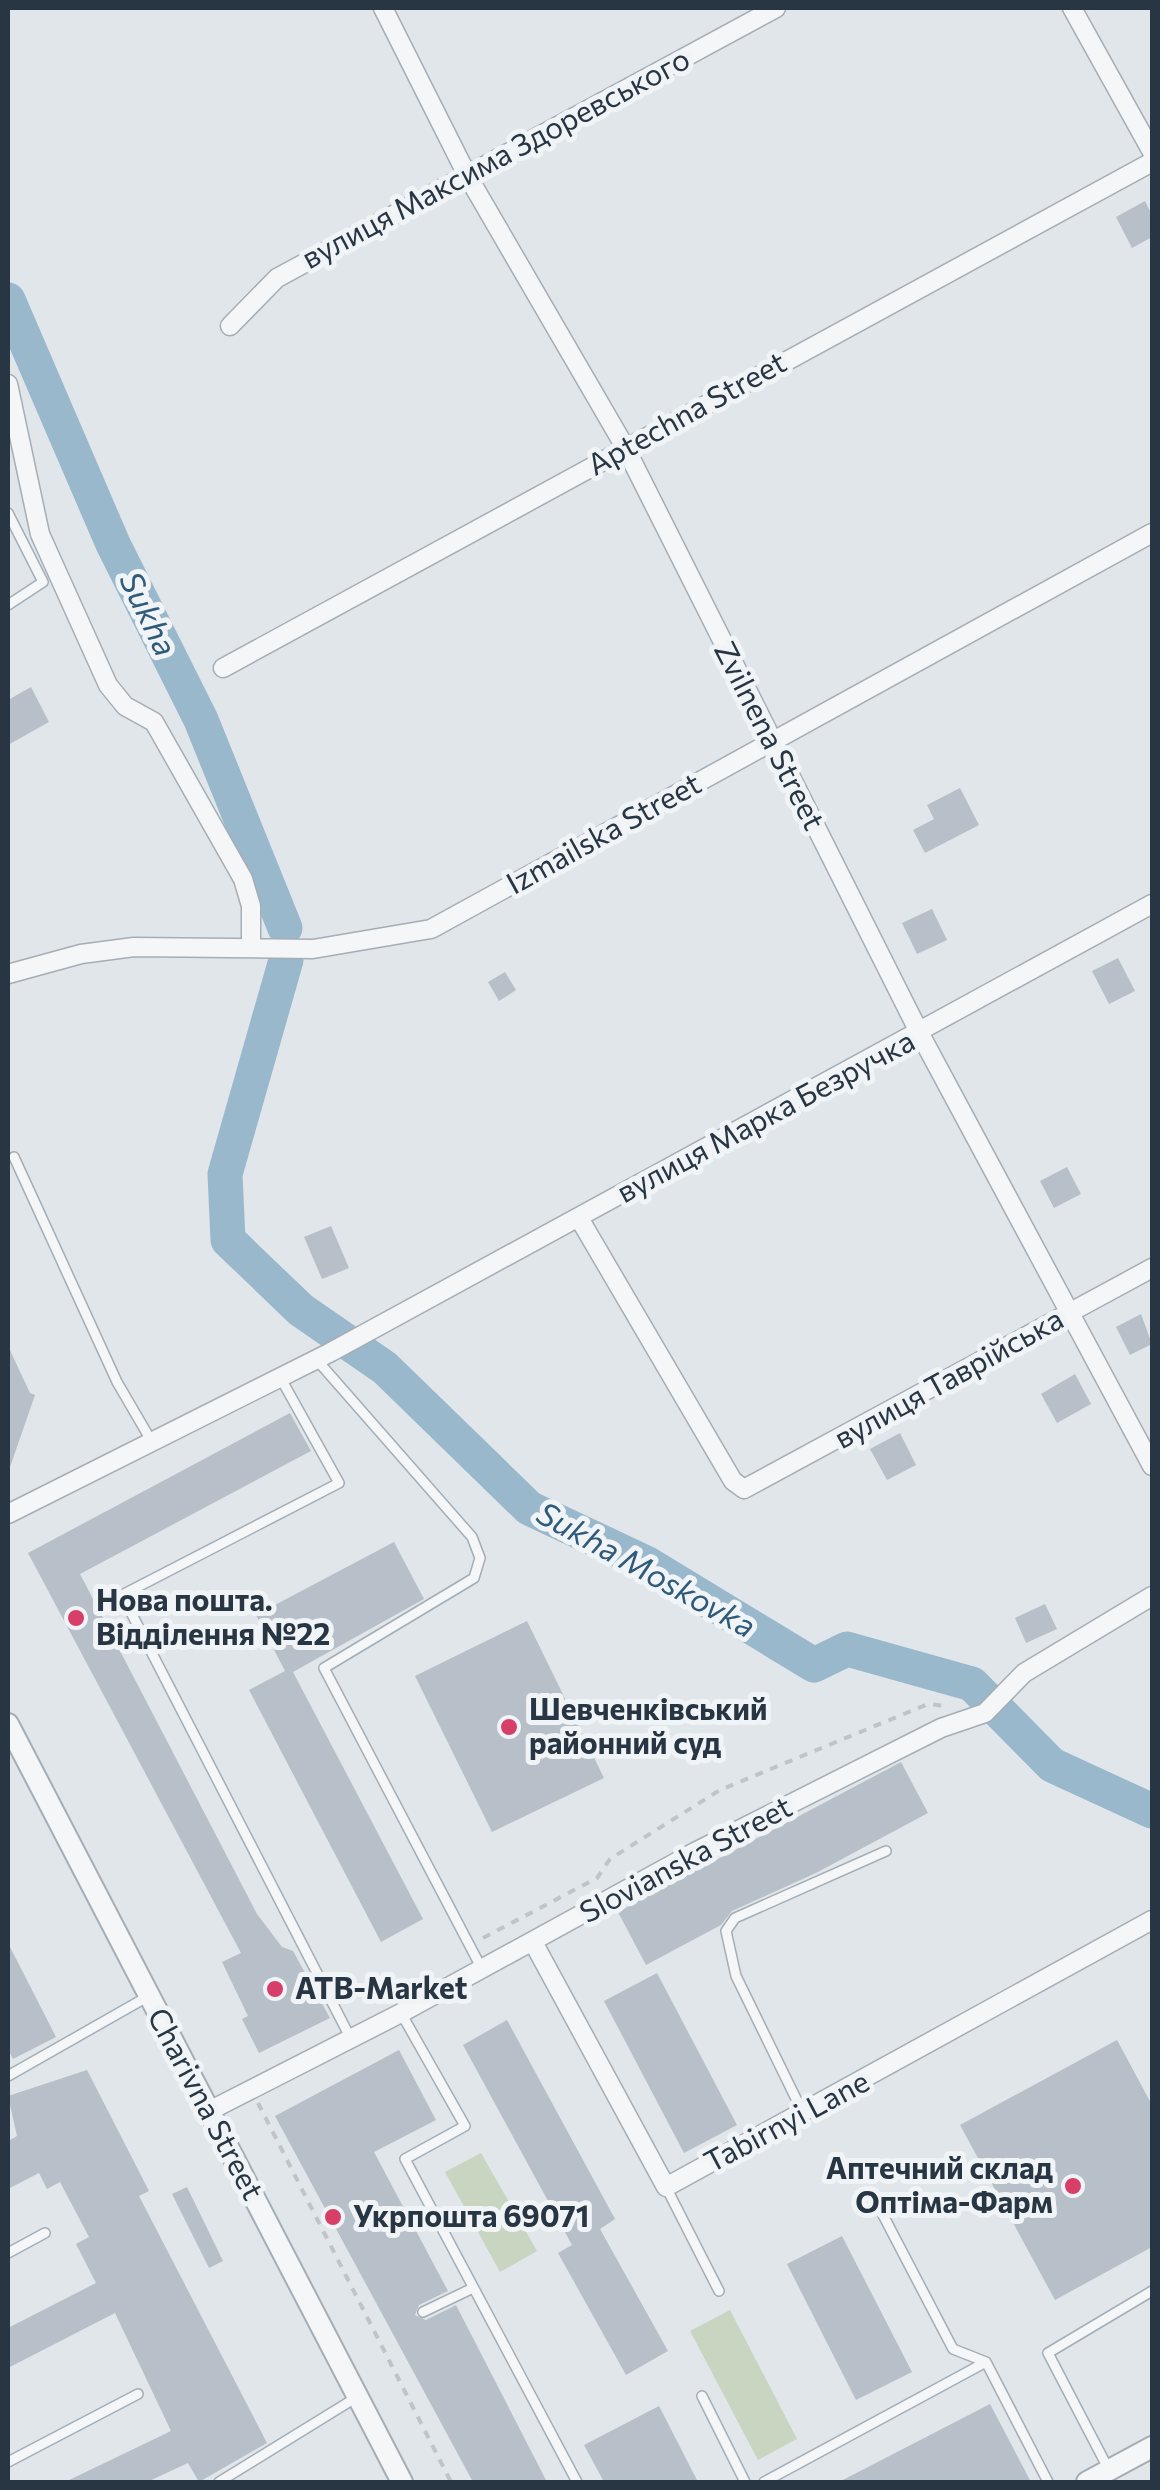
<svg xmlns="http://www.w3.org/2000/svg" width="1160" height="2490" viewBox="0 0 1160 2490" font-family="Commissioner,sans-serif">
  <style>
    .green { fill: #c8d5c1 }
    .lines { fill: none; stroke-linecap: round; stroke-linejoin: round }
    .river { stroke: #99b8cc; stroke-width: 35 }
    .building { fill: #b7bfc8 }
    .service-casing { stroke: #a5adb5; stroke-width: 12 }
    .minor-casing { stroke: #a5adb5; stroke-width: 21 }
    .tertiary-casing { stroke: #a5adb5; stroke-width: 24 }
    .path { stroke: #bfc4c9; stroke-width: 4; stroke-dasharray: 8 8; stroke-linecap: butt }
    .service { stroke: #f4f6f8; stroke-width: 9 }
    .minor { stroke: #f4f6f8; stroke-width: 18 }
    .tertiary { stroke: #f4f6f8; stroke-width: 20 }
    .poi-dot { fill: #d73e68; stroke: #f0f4f7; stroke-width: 4 }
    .labels { text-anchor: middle; stroke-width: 10; stroke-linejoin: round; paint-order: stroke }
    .street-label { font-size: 30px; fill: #283543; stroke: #f0f4f7 }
    .poi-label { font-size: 30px; font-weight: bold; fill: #283543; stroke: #f0f4f7; text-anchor: start }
    .water-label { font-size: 32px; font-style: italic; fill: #2f5a7a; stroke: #f0f4f7 }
  </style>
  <rect width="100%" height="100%" fill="#e0e6ea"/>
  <path class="green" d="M481 2153 537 2251 500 2272 445 2172Z
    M730 2310 797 2439 758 2460 690 2331Z"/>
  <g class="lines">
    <path class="river" d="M8 300 113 544 201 720 285 928
      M286 960 225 1174 228 1240 301 1310 385 1368 529 1508 646 1563 814 1665 847 1649 972 1684 1052 1765 1152 1811"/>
  </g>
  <path class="building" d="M1145 201 1152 215V237L1132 248 1116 217Z
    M31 687 49 722 8 745V700Z
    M960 788 979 825 925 853 913 830 934 819 927 805Z
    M932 909 947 940 917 954 902 923Z
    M1118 958 1135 991 1109 1004 1092 971Z
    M505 972 516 990 499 1001 488 982Z
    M1067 1167 1081 1194 1054 1208 1040 1181Z
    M331 1226 349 1268 322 1279 304 1237Z
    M1141 1314 1152 1344 1130 1355 1116 1327Z
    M8 1346 30 1393 35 1395 10 1467Z
    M1075 1374 1091 1404 1057 1423 1041 1394Z
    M290 1413 311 1451 80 1574 257 1914 282 1947 293 1951 330 2018 259 2053 242 2019 248 2016 222 1962 241 1953 28 1553Z
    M900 1433 916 1465 887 1480 870 1449Z
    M394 1542 424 1599 293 1672 423 1919 381 1942 249 1690 285 1671 256 1615Z
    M1045 1604 1057 1629 1026 1643 1015 1618Z
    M527 1621 604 1778 492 1832 415 1676Z
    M901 1762 928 1813 816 1873 732 1911 721 1925 646 1965 618 1912Z
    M8 1943 56 2037 13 2059 8 2049Z
    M657 1973 737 2125 684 2153 604 2001Z
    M507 2020 615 2219 600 2229 668 2351 626 2375 558 2253 572 2245 463 2045Z
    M1117 2040 1152 2105V2247L1055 2300 960 2125Z
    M399 2050 436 2120 374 2152 448 2291 419 2305 415 2315 426 2320 456 2305 547 2482H473L275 2116Z
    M87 2070 149 2191 139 2196 267 2443 199 2482 188 2463 147 2482H65L171 2431 115 2313 8 2368V2328L96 2283 76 2244 89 2237 60 2182 47 2189 39 2173 8 2189V2141L17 2136 8 2096Z
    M187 2187 223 2261 209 2268 172 2194Z
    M842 2236 912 2372 856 2400 787 2264Z
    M990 2404 1031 2482H839Z
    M659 2406 698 2482H604L584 2445Z"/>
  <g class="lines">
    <g class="service-casing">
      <path id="service" d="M8 513 43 582 8 605
        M14 1157 117 1382 152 1442
        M316 1359 472 1537 480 1558 474 1578 324 1668 482 1969
        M280 1377 339 1483 122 1595 351 2039
        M401 2013 465 2126 405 2159 577 2482
        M8 2076 147 1997
        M803 2113 736 1976 726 1931 735 1918 886 1851
        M666 2187 719 2291
        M883 2215 953 2349 986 2362
        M8 2253 45 2233
        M423 2312 473 2288
        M702 2396 745 2482
        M8 2462 138 2394
        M1109 2470 1048 2353 1152 2291
        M219 2482 357 2397
        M764 2482 986 2362 1048 2482"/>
    </g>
    <g class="minor-casing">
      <path id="minor" d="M383 8 467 175 625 447 920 1034 1152 1466
        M1072 8 1152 152
        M230 326 277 278 776 8
        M8 384 40 534 108 685 125 706 154 722 243 879 251 906V948
        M223 668 1152 162
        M8 974 81 954 134 947 313 949 431 929 1152 533
        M579 1218 733 1481 744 1489 1152 1268
        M8 1514 331 1352 1152 904
        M533 1942 666 2187 1152 1920
        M209 2111 401 2013 695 1852 941 1728 985 1713 1024 1673 1152 1596"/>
    </g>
    <g class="tertiary-casing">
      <path id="tertiary" d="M8 1724 402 2482
        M1087 2482 1152 2447"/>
    </g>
    <path class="path" d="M483 1938 597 1878 610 1859 720 1790 928 1704 946 1706
      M258 2103 451 2482"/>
    <use href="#service" class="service"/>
    <use href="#minor" class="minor"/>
    <use href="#tertiary" class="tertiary"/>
  </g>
  <g class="poi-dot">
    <circle cx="76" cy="1618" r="10"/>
    <circle cx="509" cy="1727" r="10"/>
    <circle cx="275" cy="1989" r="10"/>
    <circle cx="1073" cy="2186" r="10"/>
    <circle cx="333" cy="2217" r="10"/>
  </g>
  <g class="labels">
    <g class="street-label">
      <text transform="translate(496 159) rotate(-28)" y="10">вулиця Максима Здоревського</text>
      <text transform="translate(687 414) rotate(-29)" y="10">Aptechna Street</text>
      <text transform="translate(769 736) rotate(63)" y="10">Zvilnena Street</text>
      <text transform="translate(604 834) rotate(-29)" y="10">Izmailska Street</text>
      <text transform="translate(766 1117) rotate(-28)" y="10">вулиця Марка Безручка</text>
      <text transform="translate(949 1379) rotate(-29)" y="10">вулиця Таврійська</text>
      <text transform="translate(686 1860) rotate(-28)" y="10">Slovianska Street</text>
      <text transform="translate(205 2104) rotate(62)" y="10">Charivna Street</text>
      <text transform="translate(787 2122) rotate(-28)" y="10">Tabirnyi Lane</text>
    </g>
    <g class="poi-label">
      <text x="96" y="1611">Нова пошта.<tspan x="96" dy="34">Відділення №22</tspan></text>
      <text x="529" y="1720">Шевченківський<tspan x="529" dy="34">районний суд</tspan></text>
      <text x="295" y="1999">ATB-Market</text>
      <text x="1053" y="2179" text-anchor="end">Аптечний склад<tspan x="1053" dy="34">Оптіма-Фарм</tspan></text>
      <text x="353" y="2227">Укрпошта 69071</text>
    </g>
    <g class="water-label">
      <text transform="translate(148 614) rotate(64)" y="11">Sukha</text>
      <text transform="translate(646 1570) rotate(29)" y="11">Sukha Moskovka</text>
    </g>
  </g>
  <rect width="1160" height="2490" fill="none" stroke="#283543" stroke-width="20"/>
</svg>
